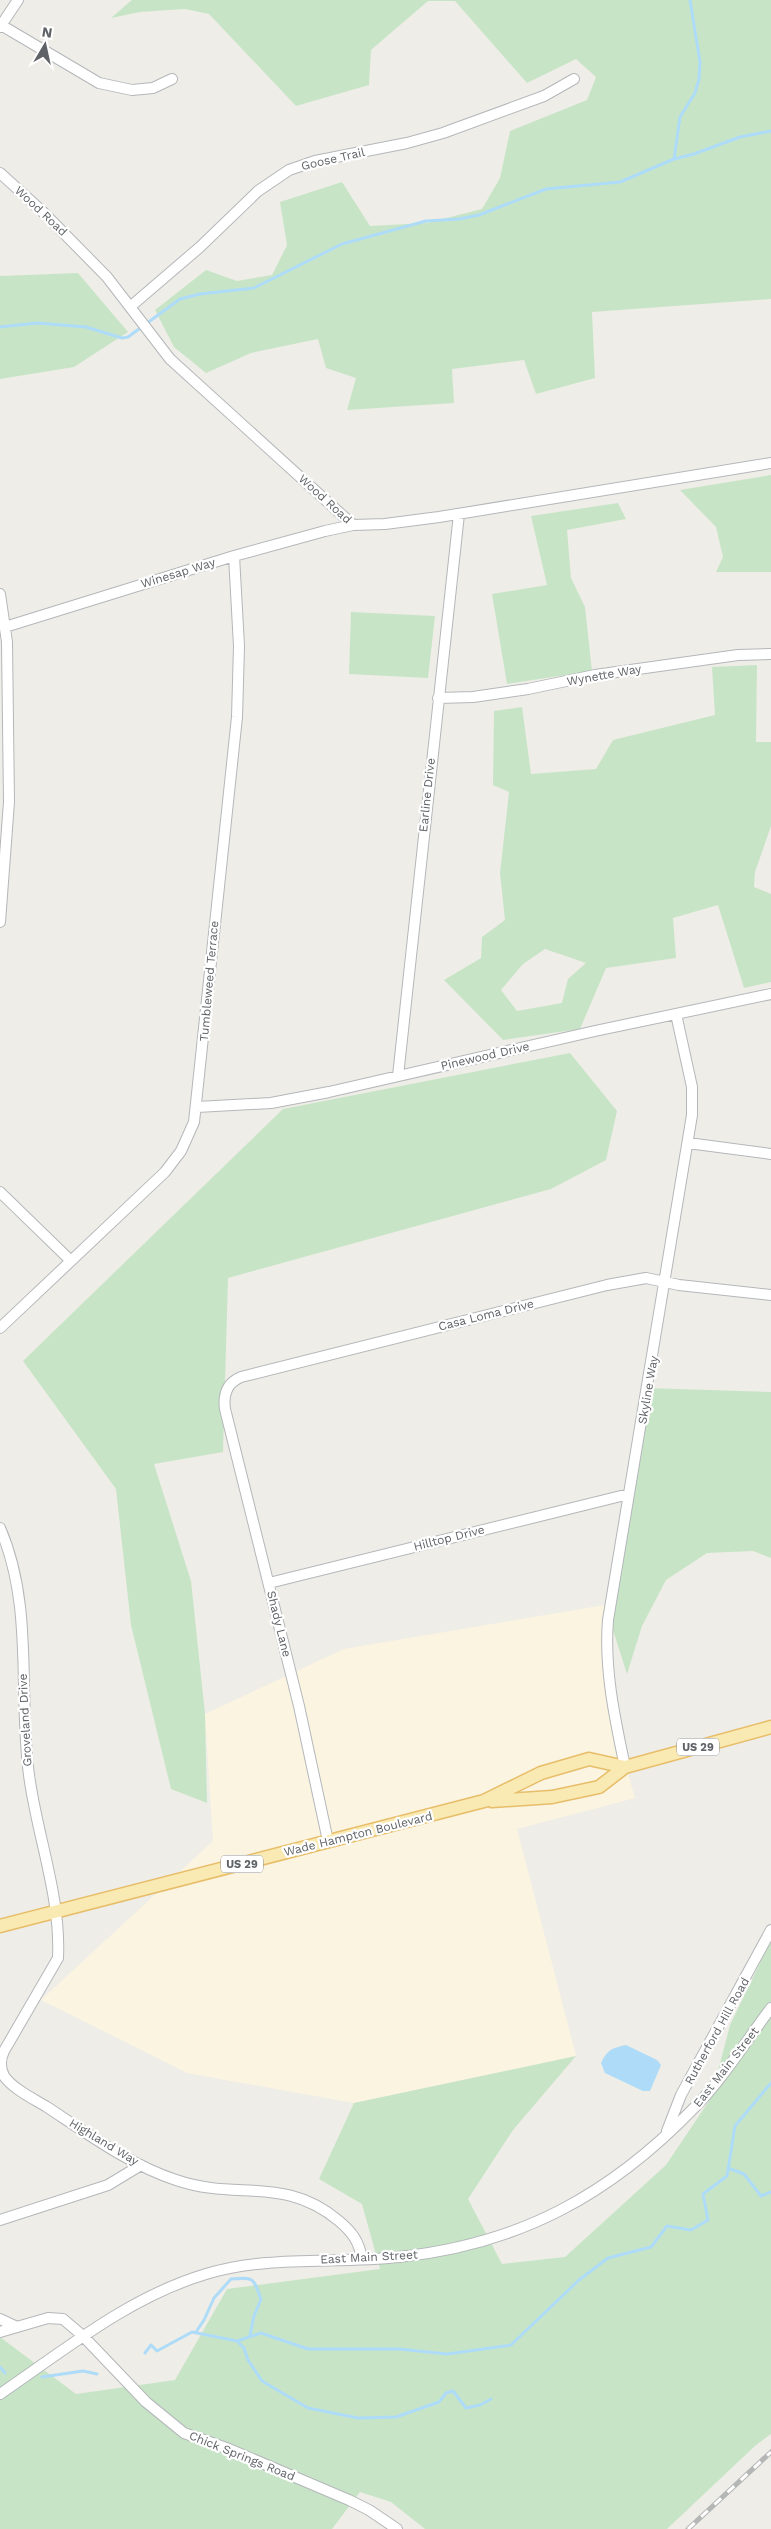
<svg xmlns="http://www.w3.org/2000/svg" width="771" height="2529" viewBox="0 0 771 2529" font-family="'Work Sans',sans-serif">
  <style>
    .commercial { fill: #fbf4e0 }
    .green { fill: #c7e5c6; fill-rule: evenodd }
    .water { fill: #aedcf8 }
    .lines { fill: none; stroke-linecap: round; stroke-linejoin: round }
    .stream { stroke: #aedcf8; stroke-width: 3 }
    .minor-casing { stroke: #b4b7ba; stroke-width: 12 }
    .major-casing { stroke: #e7bd69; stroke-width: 15 }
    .minor { stroke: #fff; stroke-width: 10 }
    .major { stroke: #f9eab3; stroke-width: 12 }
    .rail-casing { stroke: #b5b6b6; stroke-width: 5 }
    .rail { stroke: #fff; stroke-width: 3; stroke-dasharray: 9; stroke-linecap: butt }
    .labels { text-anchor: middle; stroke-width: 4.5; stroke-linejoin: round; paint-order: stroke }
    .shield { fill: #fff; stroke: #8f9194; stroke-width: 1 }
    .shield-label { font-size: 11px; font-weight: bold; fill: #5f6266 }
    .street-label { font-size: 12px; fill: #5f6266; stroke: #fff }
  </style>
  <rect width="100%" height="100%" fill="#efede7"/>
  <path class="commercial" d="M605 1605 618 1740 635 1798 517 1829 576 2056 354 2103 187 2073 41 2000 213 1841 205 1714 344 1649Z"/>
  <path class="green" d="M132 0H771V299L592 312 595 378 536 394 524 360 452 369 454 403 347 410 356 378 326 368 318 339 251 353 206 373 174 347 155 310 206 270 237 281 272 275 287 245 280 202 342 182 370 226 427 223 482 209 500 178 510 131 587 100 596 77 576 59 527 83 455 1H428L371 50 369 85 296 106 209 14 185 9 140 12 111 18Z
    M78 273 128 332 74 367 0 379V276Z
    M771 475V572H716L723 557 716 527 680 490Z
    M618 503 626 519 567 530 571 578 585 607 592 671 507 684 492 594 547 585 531 516Z
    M351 612 435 616 428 678 349 674Z
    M757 665 756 742H771V826L755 872 754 887 771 894V982L744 988 718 905 673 918 676 958 606 968 580 1029 503 1040 444 980 481 958 482 937 505 920 500 873 509 792 493 785 494 711 522 707 531 774 596 769 613 740 715 715 712 667ZM545 949 586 963 568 979 562 1003 517 1011 501 990 523 964Z
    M570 1053 617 1111 606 1160 551 1189 228 1278 223 1452 154 1464 191 1581 205 1714 207 1803 171 1789 131 1625 116 1489 23 1361 283 1109Z
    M646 1388 771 1392V1558L753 1551 707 1553 666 1580 642 1626 627 1674 605 1605Z
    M771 1940V2434L756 2445 667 2529H425L391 2502 360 2492 332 2529H0V2337L76 2394 175 2380 227 2289 380 2269 362 2204 319 2179 354 2103 576 2056 513 2130 468 2199 502 2264 565 2257 666 2165 711 2098 730 2025Z"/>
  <path class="water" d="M626 2045 657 2060 661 2065 650 2091H643L605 2073 601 2063C607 2050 612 2048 626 2045Z"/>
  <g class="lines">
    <path class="stream" d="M674 159 680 117 695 93 699 79 700 62 690 0
      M0 327 37 323 86 327 122 338 128 337 180 299 200 294 254 288 342 244 426 221 459 219 479 215 546 189 620 182 674 159 694 154 740 137 771 131
      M728 2168 744 2174 761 2196 771 2192
      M196 2332 204 2320 214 2298 231 2279C254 2277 253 2277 261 2299L254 2316 250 2335
      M237 2341 244 2348 248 2360 262 2381 308 2408 358 2418 396 2417 439 2402 446 2393 453 2391 466 2408 480 2405 491 2399
      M145 2353 151 2345 157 2351 192 2332 237 2341 261 2333 308 2349H399L447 2354 511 2345 579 2280 608 2258 651 2247 667 2226 691 2230 708 2220 703 2194 727 2176 735 2126 771 2083
      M0 2367 5 2373
      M42 2377 83 2371 97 2374"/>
    <g class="minor-casing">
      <path id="minor" d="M1 25 99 83 132 90 153 88 172 79
        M0 27 18 0
        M0 173 44 213 107 277 170 359 353 525
        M130 307 200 247 258 191 289 170 315 161 407 143 443 133 544 96 574 79
        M0 594 7 642 9 802 0 922
        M5 627 234 556 325 531 353 525 385 524 439 517 771 463
        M438 698 473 697 528 689 595 675 738 655 771 654
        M398 1076 459 514
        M197 1107 271 1103 329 1092 595 1031 771 994
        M688 1143 771 1154
        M0 1192 70 1260
        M0 1328 165 1172 181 1151 194 1122 237 717 239 646 234 556
        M0 1528C34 1606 18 1693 29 1775 37 1836 61 1896 58 1958L4 2051C0 2059 0 2068 4 2076 13 2089 34 2099 47 2107 88 2134 130 2165 176 2180 237 2201 284 2175 339 2221 352 2232 359 2241 362 2259
        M269 1583 629 1494
        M625 1767C615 1719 604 1670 608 1620L692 1115V1087L676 1014
        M328 1841 299 1706 225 1409C223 1394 227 1383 241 1377L607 1285 646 1278 679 1285 771 1295
        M667 2131 681 2095 771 1930
        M0 2220 108 2185 141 2165
        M0 2319 17 2327
        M0 2332 48 2318 63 2319 83 2336 146 2402 184 2433 229 2449 349 2500 369 2510 397 2529
        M0 2394C66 2349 129 2297 206 2274 269 2255 334 2264 399 2257 520 2244 610 2195 694 2108 723 2079 746 2041 771 2008"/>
    </g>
    <g class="major-casing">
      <path id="major" d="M492 1801 552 1797 599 1787 625 1767 771 1727
        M0 1926 484 1801 541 1773 589 1759 625 1767"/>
    </g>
    <use href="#minor" class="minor"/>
    <use href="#major" class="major"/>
    <g class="rail-casing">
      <path id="rail" d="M688 2529 771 2452"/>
    </g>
    <use href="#rail" class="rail"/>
  </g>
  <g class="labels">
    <g class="shield">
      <rect x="677" y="1738.5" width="42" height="17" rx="4"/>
      <rect x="221" y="1855.5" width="42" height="17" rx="4"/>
    </g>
    <g class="shield-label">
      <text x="698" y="1751">US 29</text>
      <text x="242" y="1868">US 29</text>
    </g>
    <g class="street-label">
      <text transform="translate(333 159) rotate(-13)" y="4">Goose Trail</text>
      <text transform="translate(41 211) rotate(43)" y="4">Wood Road</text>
      <text transform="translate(325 499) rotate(42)" y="4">Wood Road</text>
      <text transform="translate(178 573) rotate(-17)" y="4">Winesap Way</text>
      <text transform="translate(604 675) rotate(-10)" y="4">Wynette Way</text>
      <text transform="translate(427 795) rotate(-84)" y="4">Earline Drive</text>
      <text transform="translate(209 981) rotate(-85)" y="4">Tumbleweed Terrace</text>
      <text transform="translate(485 1056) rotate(-13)" y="4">Pinewood Drive</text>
      <text transform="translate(486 1315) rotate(-14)" y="4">Casa Loma Drive</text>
      <text transform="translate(648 1390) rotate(-80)" y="4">Skyline Way</text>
      <text transform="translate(449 1538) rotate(-14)" y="4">Hilltop Drive</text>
      <text transform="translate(279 1624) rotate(76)" y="4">Shady Lane</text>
      <text transform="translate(25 1720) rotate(-93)" y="4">Groveland Drive</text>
      <text transform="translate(358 1834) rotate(-14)" y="4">Wade Hampton Boulevard</text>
      <text transform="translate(717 2031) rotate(-61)" y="4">Rutherford Hill Road</text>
      <text transform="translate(726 2067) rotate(-52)" y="4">East Main Street</text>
      <text transform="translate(104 2142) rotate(31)" y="4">Highland Way</text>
      <text transform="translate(369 2257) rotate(-3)" y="4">East Main Street</text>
      <text transform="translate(242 2456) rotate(22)" y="4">Chick Springs Road</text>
    </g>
  </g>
  <g transform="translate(45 45) rotate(9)" stroke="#ffffff" stroke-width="4" paint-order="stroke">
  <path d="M0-4L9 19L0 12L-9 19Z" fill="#5f6266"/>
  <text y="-8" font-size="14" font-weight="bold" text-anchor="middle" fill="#5f6266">N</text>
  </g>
</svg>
